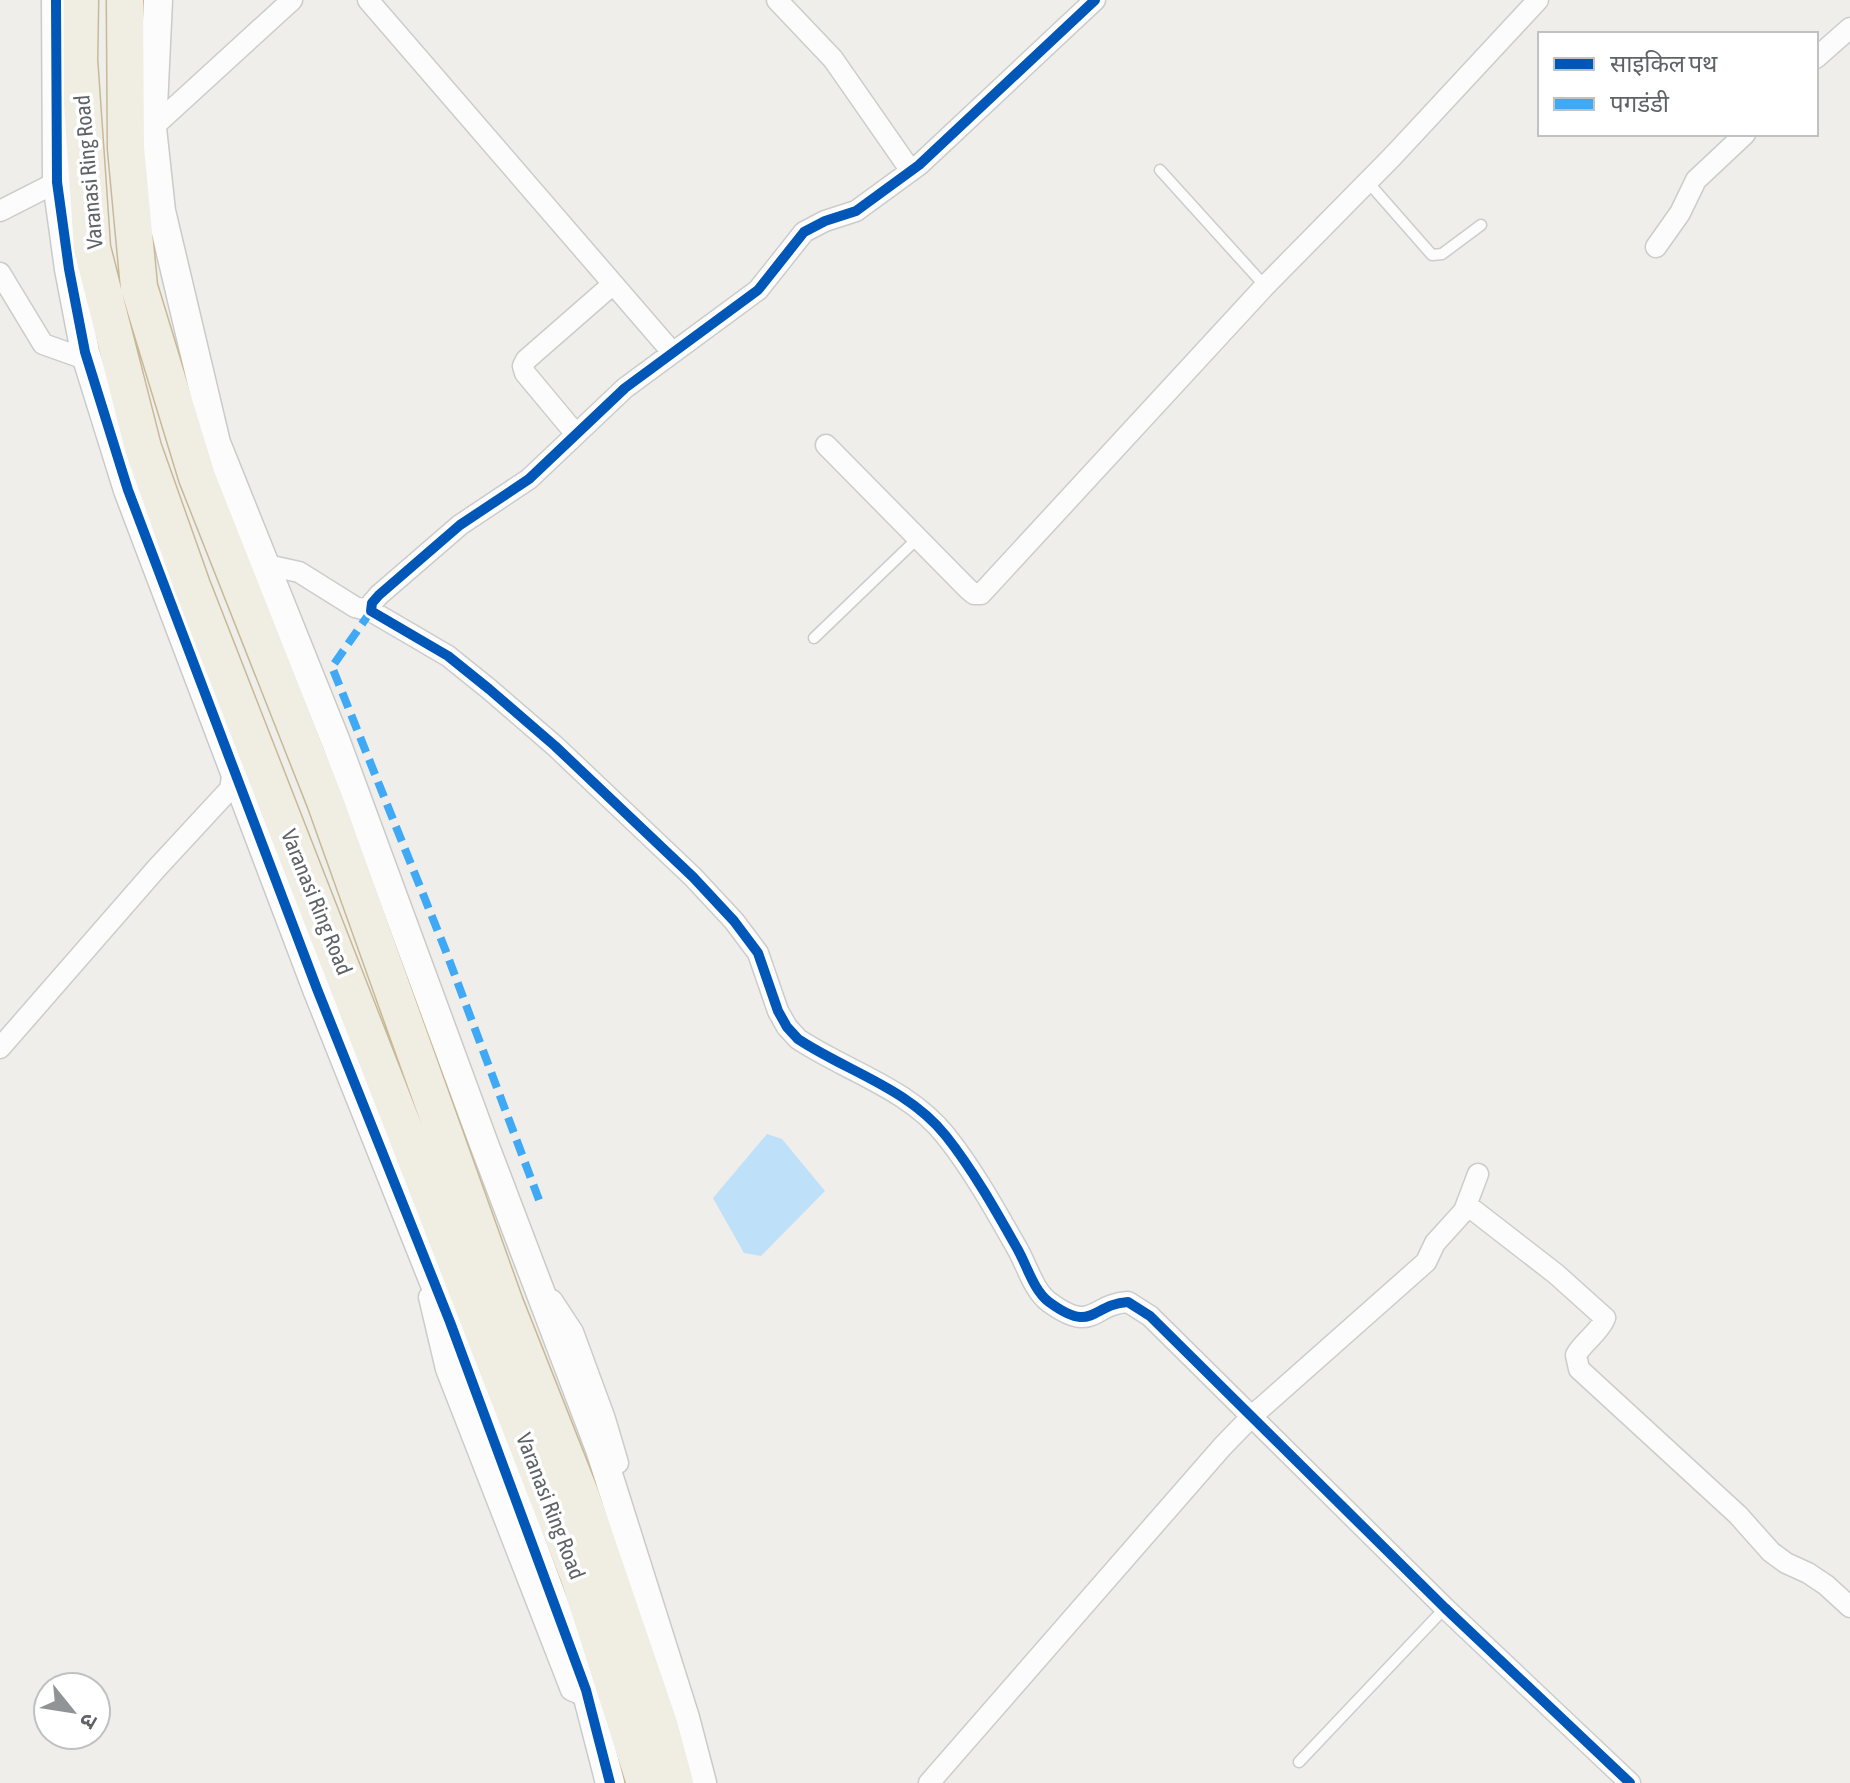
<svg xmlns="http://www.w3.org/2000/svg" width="1850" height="1783" viewBox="0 0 1850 1783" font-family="'Asap Condensed','Noto Sans Devanagari',sans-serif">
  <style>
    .water { fill: #bfe0f9 }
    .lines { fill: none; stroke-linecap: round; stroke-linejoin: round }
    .lane-casing { stroke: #cbcccc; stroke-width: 13 }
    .street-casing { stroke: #cbcccc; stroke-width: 23 }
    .secondary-casing { stroke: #cacacb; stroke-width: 31 }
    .highway-casing { stroke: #c8b996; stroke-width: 39 }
    .lane { stroke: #fdfcfc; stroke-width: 10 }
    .street { stroke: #fdfcfc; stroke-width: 20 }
    .secondary { stroke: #fdfcfc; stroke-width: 28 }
    .highway { stroke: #f0ede3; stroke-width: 36 }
    .quiet { stroke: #3fa9f5; stroke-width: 8; stroke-dasharray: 16 8; stroke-linecap: butt }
    .cycleway-casing { stroke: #fff; stroke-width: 15 }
    .cycleway { stroke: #0057b8; stroke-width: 10 }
    .labels { text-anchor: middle; stroke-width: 7; stroke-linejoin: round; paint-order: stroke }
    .street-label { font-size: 22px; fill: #5f6368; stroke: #fff }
  </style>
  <rect width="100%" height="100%" fill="#efeeea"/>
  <path class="water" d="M767 1134 782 1139 825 1191 761 1256 744 1253 713 1198Z"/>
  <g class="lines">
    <g class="lane-casing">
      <path id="lane" d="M1160 170 1265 286
        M1367 181 1432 255 1442 254 1481 225
        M814 638 918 538
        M1299 1762 1445 1608"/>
    </g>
    <g class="street-casing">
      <path id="street" d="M368 0 672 352
        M777 0 833 59 911 171
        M1095 0 919 165 856 211 825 221 804 232 758 290 625 388 529 479 460 525 379 595 372 603 371 611 448 656 489 689 555 746 693 877 734 921 758 953 778 1011 787 1027 798 1039C846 1071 908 1088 946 1136 973 1170 996 1211 1018 1250 1027 1266 1034 1291 1049 1302 1094 1335 1091 1304 1128 1302L1150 1316 1445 1608 1630 1783
        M1816 58 1850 28
        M152 128 292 0
        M0 211 57 182
        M1656 247 1680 213 1696 180 1745 134
        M0 273 43 344 88 360
        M575 433 525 373 523 366 526 360 613 284
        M826 445 968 589 974 594H981L1265 286 1393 156 1538 0
        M267 565 299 572 355 607 371 611
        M0 1048 156 869 230 789 233 771
        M1467 1205 1556 1274 1605 1318C1599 1333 1584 1341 1576 1355L1579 1369 1738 1515 1771 1552 1786 1563 1808 1573 1826 1585 1850 1607
        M429 1297 446 1369 571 1690 587 1697
        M552 1300 573 1332 605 1419 618 1463
        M929 1783 1222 1447 1252 1416 1426 1262 1435 1243 1464 1211 1478 1174"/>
    </g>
    <g class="secondary-casing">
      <path id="secondary" d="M56 0 57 182 69 269 85 352 128 490 317 989 450 1322 586 1690 610 1783
        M158 0 152 128 161 211 216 443 336 742 484 1144 600 1449 685 1718 702 1783"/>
    </g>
    <g class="highway-casing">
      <path id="highway" d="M80 0 79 60 92 248 143 448 192 586 579 1577 645 1783
        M125 0 126 148 139 287 197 477 325 801 505 1304 581 1496 659 1724 675 1783"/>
    </g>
    <use href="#lane" class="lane"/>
    <use href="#street" class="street"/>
    <use href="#secondary" class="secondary"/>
    <use href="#highway" class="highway"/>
    <path class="quiet" d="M371 611 332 667 445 949 539 1200"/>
    <g class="cycleway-casing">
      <path id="cycleway" d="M56 0 57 182 69 269 85 352 128 490 317 989 450 1322 586 1690 610 1783
        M1095 0 919 165 856 211 825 221 804 232 758 290 625 388 529 479 460 525 379 595 372 603 371 611 448 656 489 689 555 746 693 877 734 921 758 953 778 1011 787 1027 798 1039C846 1071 908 1088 946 1136 973 1170 996 1211 1018 1250 1027 1266 1034 1291 1049 1302 1094 1335 1091 1304 1128 1302L1150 1316 1445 1608 1630 1783"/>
    </g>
    <use href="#cycleway" class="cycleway"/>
  </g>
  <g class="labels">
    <g class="street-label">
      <text transform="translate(88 172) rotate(-95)" y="8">Varanasi Ring Road</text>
      <text transform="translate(317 902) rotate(68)" y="8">Varanasi Ring Road</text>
      <text transform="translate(551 1506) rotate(69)" y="8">Varanasi Ring Road</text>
    </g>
  </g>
  <rect x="1538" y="32" width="280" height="104" fill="#ffffff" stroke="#bfc1c3" stroke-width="2"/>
  <rect x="1554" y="58" width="40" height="12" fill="#0057b8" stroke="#bfc1c3" stroke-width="2"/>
  <text x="1610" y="72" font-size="24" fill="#5f6368">साइकिल पथ</text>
  <rect x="1554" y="98" width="40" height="12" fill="#3fa9f5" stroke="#bfc1c3" stroke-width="2"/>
  <text x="1610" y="112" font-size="24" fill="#5f6368">पगडंडी</text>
  <g transform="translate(72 1711) rotate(120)"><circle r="38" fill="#ffffff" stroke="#bfc1c3" stroke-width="2"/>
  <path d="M0-6L14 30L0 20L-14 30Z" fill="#919496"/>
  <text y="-12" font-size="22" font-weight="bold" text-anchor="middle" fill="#5f6368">उ</text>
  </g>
</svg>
